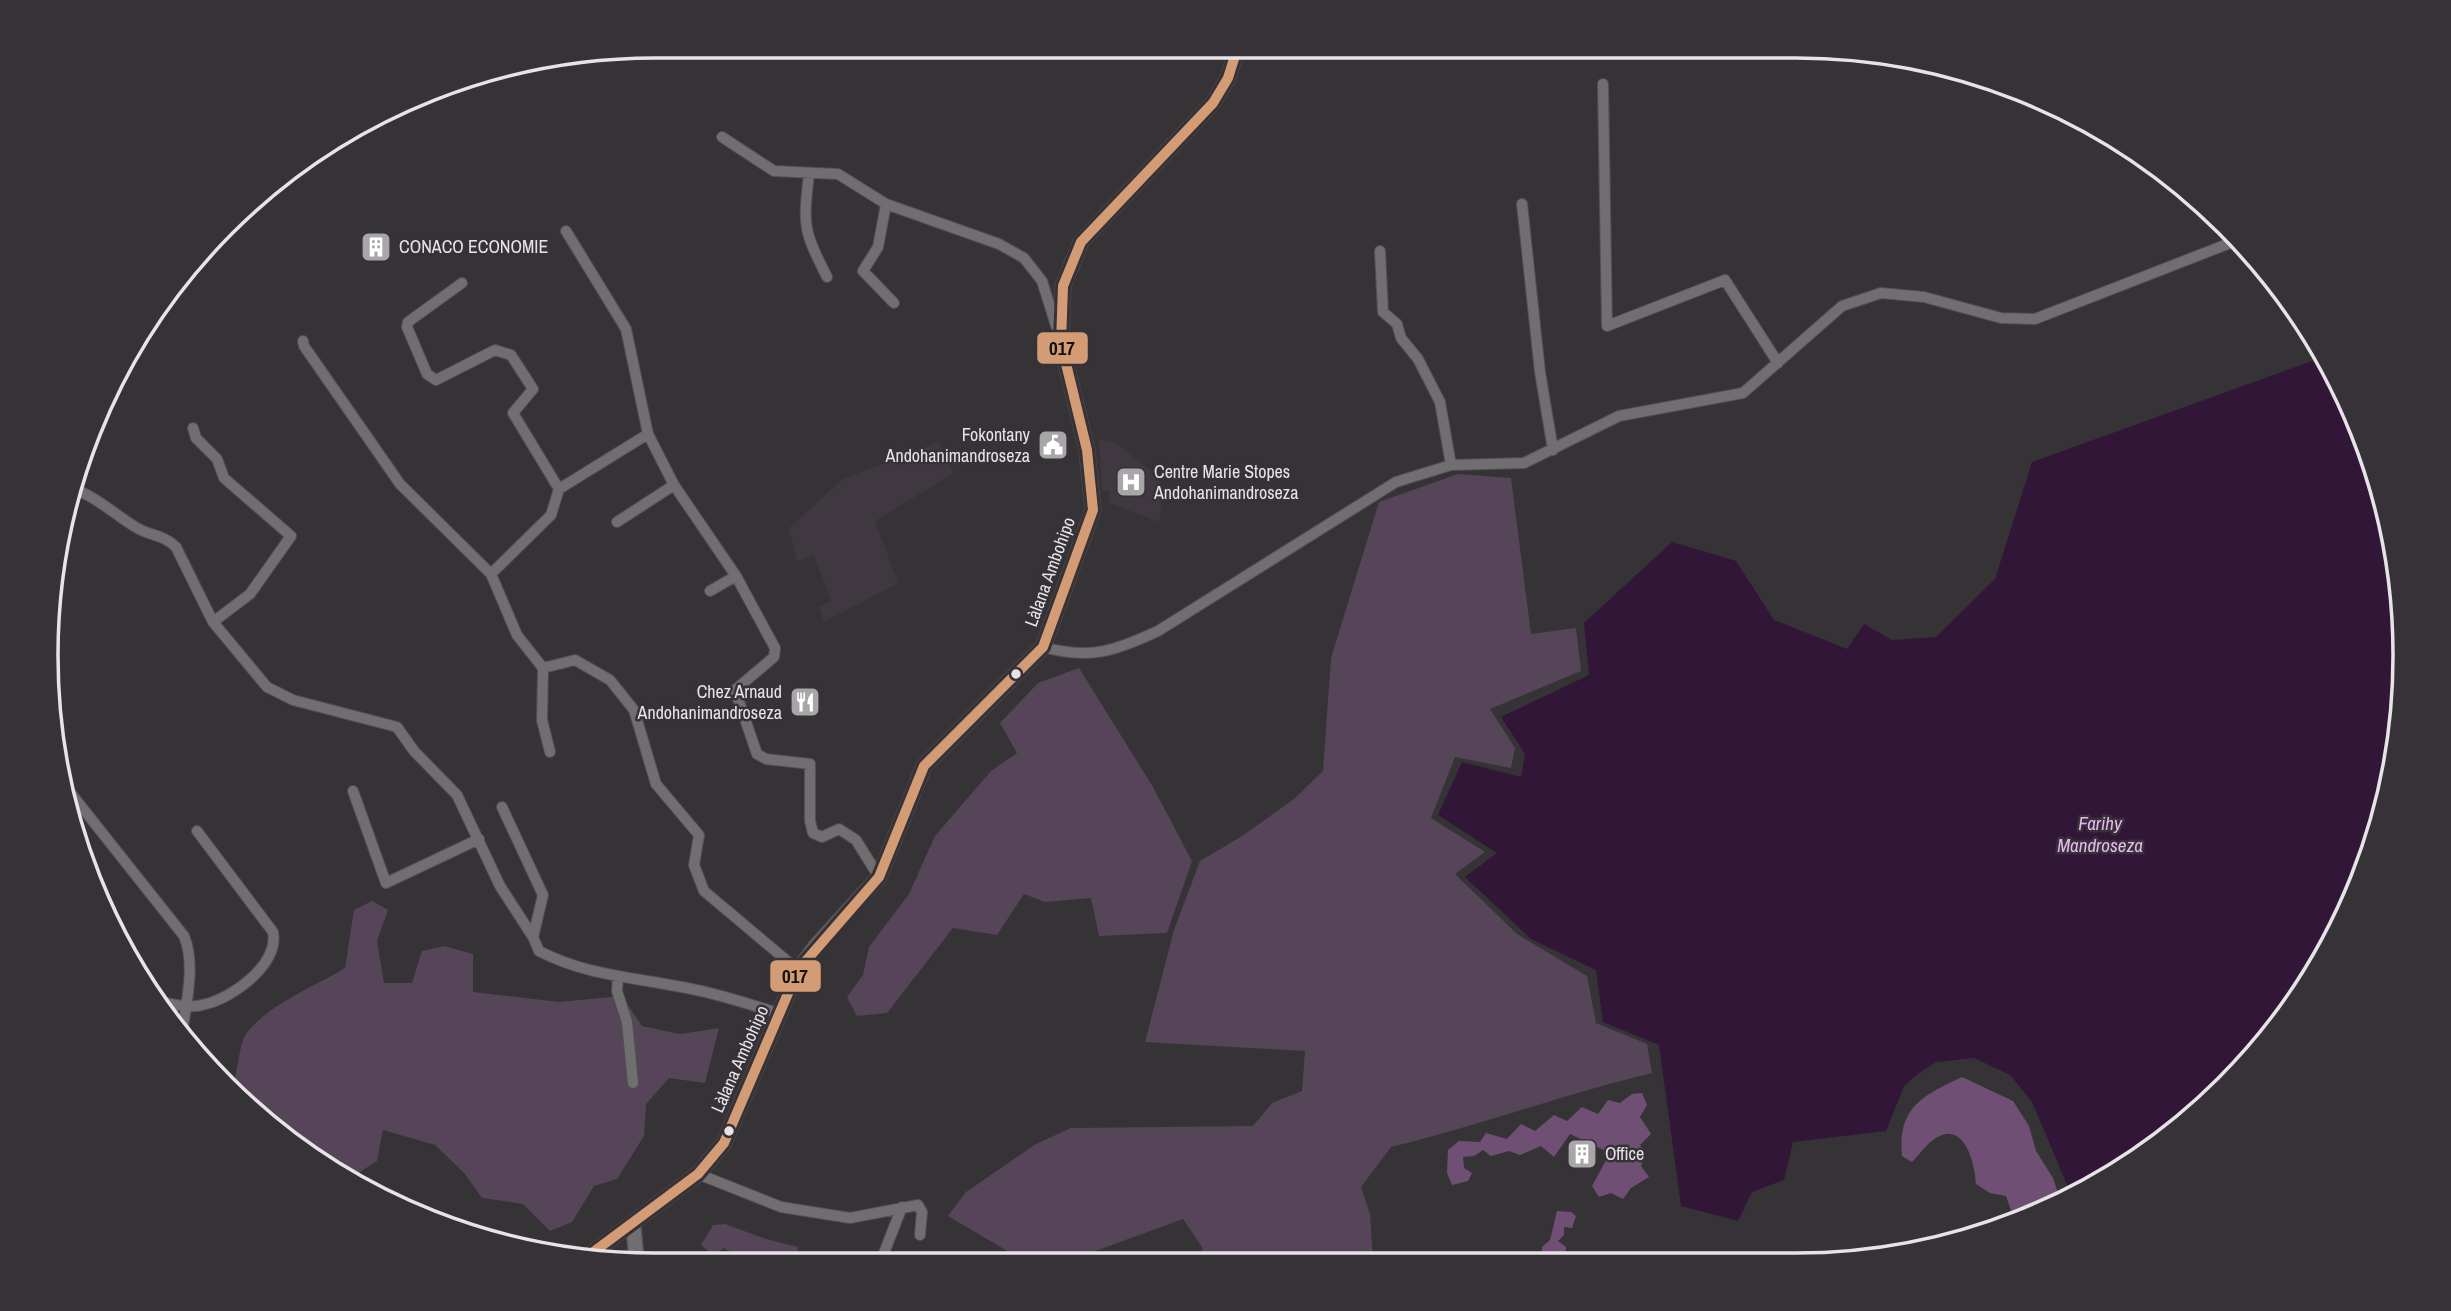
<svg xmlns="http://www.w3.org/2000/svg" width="2451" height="1311" viewBox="0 0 2451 1311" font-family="'Archivo Narrow',sans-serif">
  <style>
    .built { fill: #403841 }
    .green { fill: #564459 }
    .forest { fill: #6f5074 }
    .water { fill: #321638 }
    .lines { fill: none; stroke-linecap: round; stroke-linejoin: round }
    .street-casing { stroke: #525052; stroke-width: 12 }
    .secondary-casing { stroke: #525052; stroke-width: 17 }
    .street { stroke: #706e71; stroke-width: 10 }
    .secondary { stroke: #706e71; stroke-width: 14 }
    .bus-1-casing { stroke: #363237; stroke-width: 16 }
    .bus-1 { stroke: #d39c74; stroke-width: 10 }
    .bus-dot { fill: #e7e4e8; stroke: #363237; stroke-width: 2.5 }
    .labels { text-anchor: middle; stroke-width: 5; stroke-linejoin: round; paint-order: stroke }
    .poi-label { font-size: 18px; fill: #e7e4e8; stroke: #363237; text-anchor: start }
    .street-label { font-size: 18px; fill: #e7e4e8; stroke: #363237 }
    .water-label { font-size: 19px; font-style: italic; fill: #ebb4f5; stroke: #363237 }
    .rim { fill: none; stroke: #e7e4e8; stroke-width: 3.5 }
    .line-badge { stroke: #363237; stroke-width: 2.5 }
    .pale-badge-label { font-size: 19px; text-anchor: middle; font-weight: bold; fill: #111 }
  </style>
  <rect width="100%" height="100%" fill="#353336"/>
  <path class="built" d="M1099 439 1114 442 1157 475 1163 493 1159 522 1109 503 1110 491 1102 490Z
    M939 442 954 473 875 521 898 583 824 622 819 607 831 601 814 555 797 562 789 528 843 479Z"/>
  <path class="green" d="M1458 474 1511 478 1531 634 1576 628 1581 671 1490 709 1515 748 1511 768 1455 757 1431 818 1485 852 1455 874 1517 934 1587 976 1596 1023 1647 1044 1652 1073C1564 1094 1479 1126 1391 1147L1361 1187 1370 1214 1373 1258 1370 1262H1203L1202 1247 1183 1219 1071 1260 1009 1252 948 1216 966 1192 1036 1144 1071 1128 1253 1126 1272 1103 1302 1091 1305 1051 1145 1042 1174 930 1200 861 1242 836 1294 799 1323 771 1331 658 1379 502Z
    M1079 668 1153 787 1192 861 1167 933 1099 936 1091 898 1045 902 1024 894 997 935 953 928 887 1013 857 1016 847 997 863 975 869 947 909 894 935 836 991 771 1017 753 1000 723 1038 683Z
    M372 901 388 910 377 941 384 983H412L422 951 444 946 473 954V992L559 1002 622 996 642 1026 680 1034 719 1028 705 1083 669 1078 646 1104 644 1136 617 1179 594 1186 572 1222 550 1231 523 1204 482 1198 464 1173 435 1145 383 1130 377 1161 354 1176 336 1172 232 1087C238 1073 239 1044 246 1034 268 1004 314 987 345 968L354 910Z
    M725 1224 766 1239 798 1247 796 1261 733 1264 736 1254 723 1248 710 1264H705L701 1261 708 1251 701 1245 713 1225Z"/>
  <path class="forest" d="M1962 1077 2013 1101 2029 1126 2036 1151 2053 1178 2060 1199 2015 1222 2006 1196 1990 1193 1976 1184C1975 1165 1965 1120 1936 1138 1927 1143 1919 1155 1912 1162L1902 1156C1897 1107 1924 1095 1962 1077Z
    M1642 1093 1647 1105 1640 1117 1651 1134 1640 1145 1645 1153 1641 1166 1649 1177 1631 1188 1623 1199 1611 1193 1599 1197 1592 1186 1610 1153 1570 1134 1554 1157 1541 1146 1520 1155 1509 1151 1491 1156 1483 1150 1474 1156 1463 1157 1464 1168 1472 1173 1468 1181 1452 1185 1447 1173 1448 1150 1459 1141 1480 1142 1486 1133 1507 1139 1521 1124 1535 1131 1554 1115 1567 1121 1582 1107 1598 1114 1608 1100 1620 1103 1632 1094Z
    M1557 1211 1571 1212 1576 1216 1572 1228 1564 1227V1235L1558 1241 1566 1247 1565 1261H1547L1542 1256V1247L1550 1240Z"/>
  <path class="water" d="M2323 357 2342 385 2385 497 2404 615 2400 735 2373 851 2324 960 2227 1087 2134 1163 2071 1194 2032 1102 2010 1075 1974 1058 1936 1062 1919 1073 1904 1086 1886 1131 1793 1142 1784 1180 1752 1192 1738 1221 1681 1206 1659 1045 1603 1022 1596 970 1531 939 1465 877 1497 853 1438 815 1462 762 1521 777 1525 754 1501 717 1589 675 1584 623 1672 542 1736 561 1774 620 1847 649 1864 624 1892 640 1936 637 1995 579 2032 462Z"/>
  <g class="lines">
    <g class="street-casing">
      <path id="street" d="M1603 84 1607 326 1725 280 1778 363
        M722 137 774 171 838 174 886 204 999 244 1024 258 1042 281 1058 332
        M809 174C803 227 803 229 827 277
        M886 204 878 247 863 271 894 303
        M1522 204 1540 372 1553 450
        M566 231 626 329 648 434 674 485 736 576 775 648 774 657 735 690 757 754 766 759 810 764V821L813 833 822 837 839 829 856 840 879 877
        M1380 251 1383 312 1397 324 1401 338 1418 359 1440 402 1451 465
        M462 283 408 322 407 327 427 374 436 380 495 350 511 355 533 389 513 413 559 489 648 434
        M303 341 304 346 400 484 491 574 517 635 543 668 542 720 550 752
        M193 428 196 438 217 459 224 478 291 536 250 594 213 622
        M71 488C96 496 115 515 137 528 151 536 164 535 176 547L213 622 267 687 293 700 397 727 414 751 457 795 500 886 533 937 539 951C583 974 628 977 676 986 712 992 746 1003 781 1014
        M617 522 674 485
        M491 574 551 515 559 489
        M710 591 736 576
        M1043 647C1090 660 1115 651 1158 631L1396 482 1451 465 1524 463 1619 416 1743 393 1842 306 1881 293 1924 297 2001 318 2035 319 2238 240
        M543 668 575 660 610 680 634 710 656 784 699 835 694 865 704 891 798 970
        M69 791 184 936C196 965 186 1003 182 1034
        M353 791 386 883 479 839
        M502 807 543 895 533 937
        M618 978 617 991 627 1022 633 1083
        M162 1002C177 1005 191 1009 206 1004 234 997 279 964 273 932L197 831
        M698 1174 781 1207 850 1218 918 1205 922 1212 920 1235
        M880 1263 902 1207"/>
    </g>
    <g class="secondary-casing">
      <path id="secondary" d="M633 1223 637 1264
        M584 1259 698 1174 724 1143 798 970 816 946 879 877 924 766 1043 647 1093 510 1087 450 1061 343 1063 286 1081 242 1213 103 1228 78 1238 46"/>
    </g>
    <use href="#street" class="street"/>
    <use href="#secondary" class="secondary"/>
    <g class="bus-1-casing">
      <path id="bus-1" d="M584 1259 698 1174 724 1143 798 970 879 877 924 766 1043 647 1093 510 1087 450 1061 343 1063 286 1081 242 1213 103 1228 78 1238 46"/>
    </g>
    <use href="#bus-1" class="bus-1"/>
  </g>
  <defs>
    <g id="building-square" transform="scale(1.575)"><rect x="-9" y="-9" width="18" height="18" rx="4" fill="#a9a6aa" stroke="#363237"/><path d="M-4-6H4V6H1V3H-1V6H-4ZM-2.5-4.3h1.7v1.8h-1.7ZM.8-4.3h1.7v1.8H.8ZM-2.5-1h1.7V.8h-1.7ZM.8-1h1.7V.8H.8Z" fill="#fff"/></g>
    <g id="civic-square" transform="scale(1.575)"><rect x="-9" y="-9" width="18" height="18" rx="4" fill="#a9a6aa" stroke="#363237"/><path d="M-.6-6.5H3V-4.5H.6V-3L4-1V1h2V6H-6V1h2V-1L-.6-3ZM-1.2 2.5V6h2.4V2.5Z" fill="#fff"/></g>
    <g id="hospital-square" transform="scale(1.575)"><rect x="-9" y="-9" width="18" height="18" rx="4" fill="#a9a6aa" stroke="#363237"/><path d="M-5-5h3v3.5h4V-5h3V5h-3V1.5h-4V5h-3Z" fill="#fff"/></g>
    <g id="restaurant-square" transform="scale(1.575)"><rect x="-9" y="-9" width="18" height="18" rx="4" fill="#a9a6aa" stroke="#363237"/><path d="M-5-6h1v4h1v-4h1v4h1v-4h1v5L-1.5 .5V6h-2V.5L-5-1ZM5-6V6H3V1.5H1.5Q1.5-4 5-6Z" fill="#fff"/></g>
  </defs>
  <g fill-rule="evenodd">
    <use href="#building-square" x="376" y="247"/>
    <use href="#civic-square" x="1053" y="445"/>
    <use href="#hospital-square" x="1131" y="482"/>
    <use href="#restaurant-square" x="805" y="702"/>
    <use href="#building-square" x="1582" y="1154"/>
  </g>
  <g class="bus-dot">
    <circle cx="1016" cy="674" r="6"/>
    <circle cx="729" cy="1131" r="6"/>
  </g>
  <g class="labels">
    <g class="poi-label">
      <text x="399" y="253">CONACO ECONOMIE</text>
      <text x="1030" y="441" text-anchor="end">Fokontany<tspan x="1030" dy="21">Andohanimandroseza</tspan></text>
      <text x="1154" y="478">Centre Marie Stopes<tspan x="1154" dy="21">Andohanimandroseza</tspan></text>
      <text x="782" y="698" text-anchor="end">Chez Arnaud<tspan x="782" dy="21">Andohanimandroseza</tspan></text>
      <text x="1605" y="1160">Office</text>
    </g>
    <g class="street-label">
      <text transform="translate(1050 572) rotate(-70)" y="6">Làlana Ambohipo</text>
      <text transform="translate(740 1059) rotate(-66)" y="6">Làlana Ambohipo</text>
    </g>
    <g class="water-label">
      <text x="2100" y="830">Farihy<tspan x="2100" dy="22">Mandroseza</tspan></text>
    </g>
  </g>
  <path d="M0 0H2451V1311H0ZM655 58H1796A597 597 0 0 1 2393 655V656A597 597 0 0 1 1796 1253H655A597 597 0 0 1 58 656V655A597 597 0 0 1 655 58Z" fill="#363237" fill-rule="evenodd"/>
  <path class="rim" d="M655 58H1796A597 597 0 0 1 2393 655V656A597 597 0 0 1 1796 1253H655A597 597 0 0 1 58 656V655A597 597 0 0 1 655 58Z"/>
  <g class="line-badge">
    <rect x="1036" y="331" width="53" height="34" rx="7" fill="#d39c74"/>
    <rect x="769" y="959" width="53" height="34" rx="7" fill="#d39c74"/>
  </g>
  <g class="pale-badge-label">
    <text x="1062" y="355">017</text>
    <text x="795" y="983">017</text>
  </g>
</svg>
